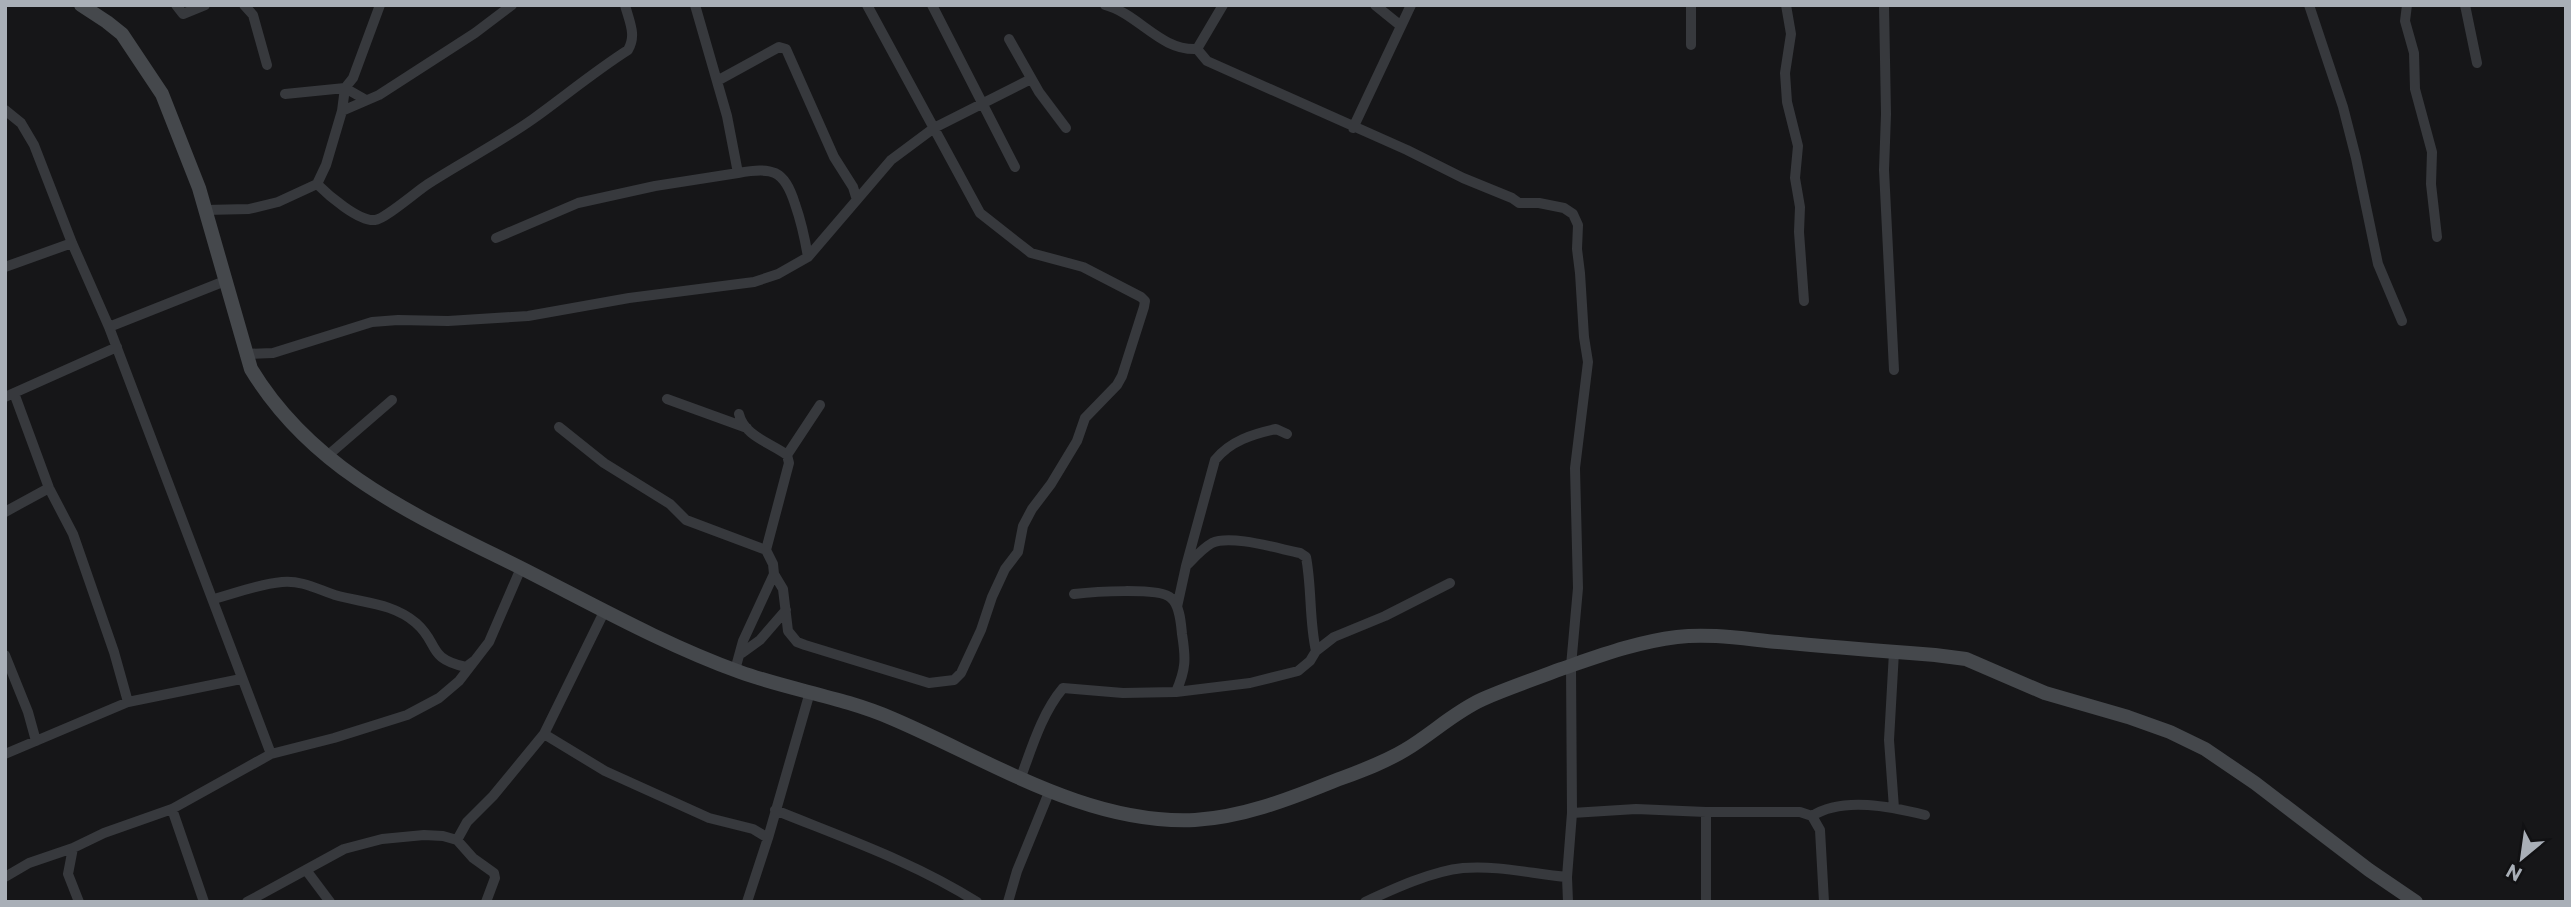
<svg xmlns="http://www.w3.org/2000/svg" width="2571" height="907" viewBox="0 0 2571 907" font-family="Commissioner,sans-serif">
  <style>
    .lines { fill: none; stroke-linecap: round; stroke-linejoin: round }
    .street { stroke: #37393d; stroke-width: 10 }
    .secondary { stroke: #45484c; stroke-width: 14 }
  </style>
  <rect width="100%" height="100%" fill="#161618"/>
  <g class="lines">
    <path class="street" d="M176 5 183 14 205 5
      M244 5 253 15 267 65
      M932 5 1015 167
      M1105 5C1139 14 1160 51 1197 49
      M1223 5 1197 49 1207 61 1407 150 1463 178 1512 198 1519 203H1539L1564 208 1573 214 1578 225 1577 249 1580 273 1584 337 1588 362 1575 468 1578 588 1571 666 1572 813 1567 877 1568 902
      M1375 5 1401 26
      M1691 5V45
      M1786 5 1791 34 1785 73 1787 102 1798 146 1795 178 1800 207 1799 232 1804 301
      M1884 5 1886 114 1884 170 1894 370
      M2309 5 2343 107 2356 158 2378 264 2402 321
      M2407 5 2405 21 2414 53 2415 89 2432 152 2431 184 2437 237
      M2465 5 2477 63
      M1009 39 1039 92 1066 128
      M717 81 779 47 786 49 834 157 853 187 857 200
      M285 94 345 88 366 100
      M5 110 21 123 34 145 72 243 109 327 271 754
      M342 111 379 95 475 33 512 5
      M1353 128 1411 5
      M317 184C328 195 359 222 375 220 385 219 417 191 428 184 462 162 499 143 533 119 565 96 595 71 628 50 637 35 629 21 625 5
      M205 210 249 209 278 202 317 184 326 165 342 111 345 88 353 78 380 5
      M496 238 578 203 655 186 738 173
      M808 257 891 160 934 128 1031 79
      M5 267 72 243
      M109 327 225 281
      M245 354 273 353 372 322 398 320 448 321 528 316 629 298 754 282 778 274 808 257C805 239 801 221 795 204 784 169 772 167 738 173L727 116 695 5
      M14 393 49 488 73 534 114 652 128 702
      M5 397 117 347
      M667 399 747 428
      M739 414C744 436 771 443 787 455L789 463 766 550 773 564 774 574 783 589 788 631 797 642 805 645 929 683 954 680 961 673 981 630 992 597 1005 569 1018 552 1023 526 1032 509 1051 484 1077 441 1085 418 1117 385 1122 376 1144 307 1145 301 1141 297 1083 267 1031 253 980 213 867 5
      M559 427 604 463 670 504 686 520 766 550
      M787 455 820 405
      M326 457 392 400
      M5 512 49 488
      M1187 565C1194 558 1203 548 1212 543 1231 534 1279 549 1300 553L1306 557C1312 588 1309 620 1316 651
      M1074 594C1091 592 1160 587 1171 598 1180 605 1181 624 1182 634 1186 659 1186 669 1176 692
      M214 599C236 593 259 584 282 582 301 580 317 589 335 595 363 603 393 603 416 623 440 644 426 658 466 667L474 661
      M1177 607 1186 566 1215 460C1230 441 1253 434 1276 429L1287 434
      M742 653 760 640 786 610
      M5 655 28 712 36 741
      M735 670 743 641 774 574
      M544 734 605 771 709 818 753 829 768 838
      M5 754 128 702 241 679
      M1021 777C1032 747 1042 713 1063 688L1123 693 1176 692 1250 683 1298 671 1310 661 1316 651 1334 637 1385 616 1450 583
      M1894 808 1889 740 1894 652
      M172 809 204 902
      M775 810C844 838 914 862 977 902
      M1706 812V902
      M1572 813 1636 809 1706 812H1800L1812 816 1820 830 1824 902
      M1812 816C1843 796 1892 807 1925 815
      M457 840 467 822 493 796 544 734 604 612
      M73 848 68 874 79 902
      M306 870 330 902
      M5 877 29 863 73 848 104 833 172 809 271 754 334 738 407 715 439 698 459 681 489 642 521 568
      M247 902 344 849 382 839 424 835 443 836 457 840 473 858 494 873 495 878 486 902
      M747 902 768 838 810 692
      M1008 902 1017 871 1050 790
      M1365 902C1393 889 1432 871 1463 868 1497 865 1533 874 1567 877"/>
    <path class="secondary" d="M81 5 107 22 122 34 162 94 199 188 251 369C314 473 419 517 523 569 594 605 665 645 740 672 790 690 842 697 891 718 988 759 1086 825 1195 820 1242 817 1287 800 1329 783 1355 773 1382 764 1405 750 1432 734 1454 712 1483 699 1508 688 1535 679 1561 669 1599 656 1636 642 1677 637 1710 633 1745 639 1778 642 1831 647 1883 651 1935 655L1966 659 2045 693 2128 717 2170 732 2205 749 2255 783 2369 870 2416 902"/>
  </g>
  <rect width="2571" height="907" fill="none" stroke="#a9afb7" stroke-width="14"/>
  <g transform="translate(2522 858) rotate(209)" stroke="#111113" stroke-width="5" paint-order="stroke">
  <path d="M0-5L12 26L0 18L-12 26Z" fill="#a9afb7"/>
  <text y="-10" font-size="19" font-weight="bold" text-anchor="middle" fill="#a9afb7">N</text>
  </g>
</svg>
